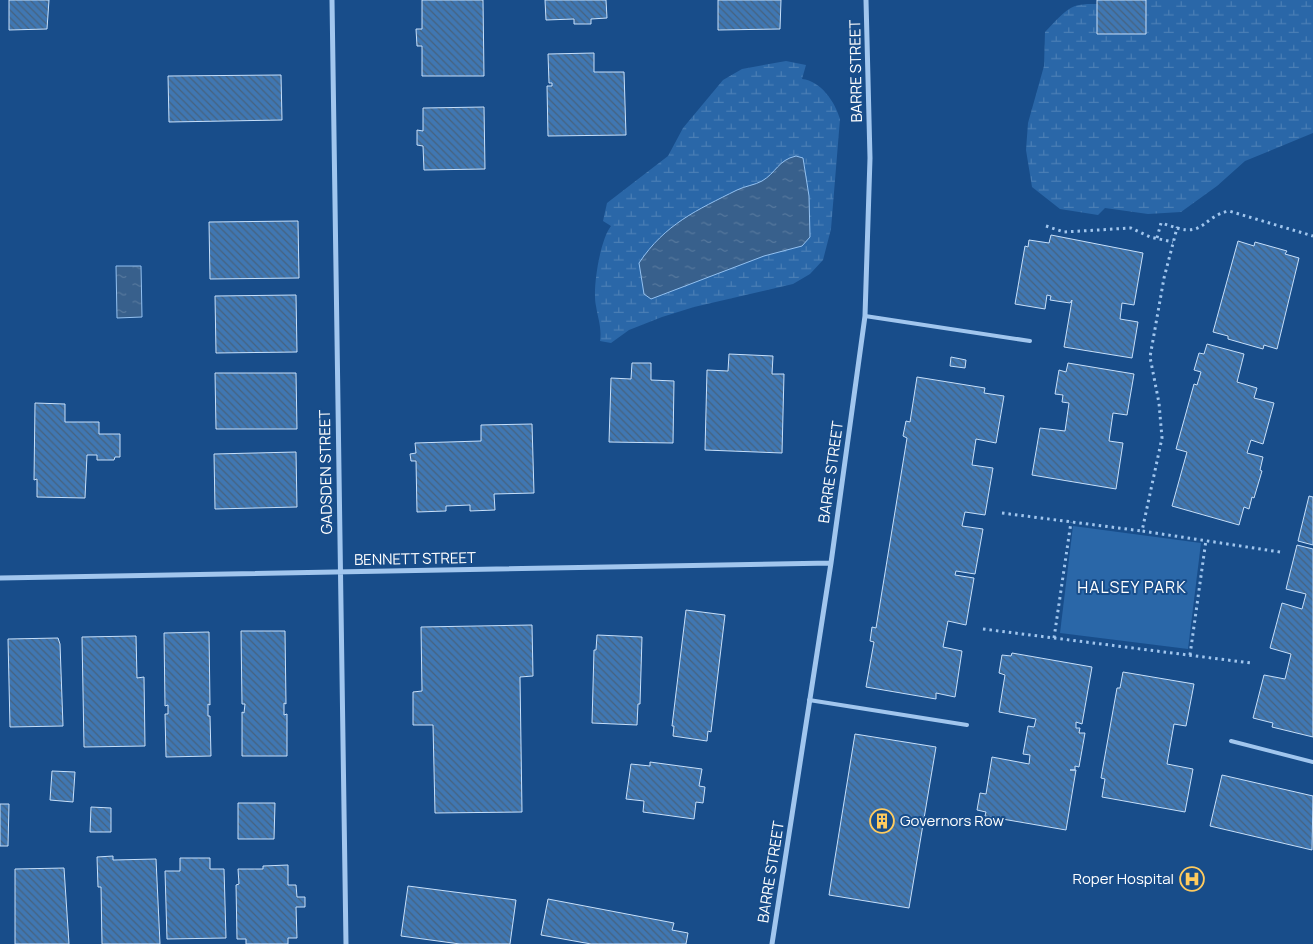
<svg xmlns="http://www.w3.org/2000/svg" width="1313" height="944" viewBox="0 0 1313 944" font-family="Manrope,sans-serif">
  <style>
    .green { fill: #2a67a8 }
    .wetland { fill: url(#wetland-marsh) }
    .water { fill: url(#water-ripples); stroke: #93c1f1 }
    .building { fill: url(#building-back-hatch); stroke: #c6dffa }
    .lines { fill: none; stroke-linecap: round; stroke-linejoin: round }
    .path { stroke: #a1c6ee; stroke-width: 3; stroke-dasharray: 2.5 4; stroke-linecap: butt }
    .service { stroke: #a1c6ee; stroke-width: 4 }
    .minor { stroke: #a1c6ee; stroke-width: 5 }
    .labels { text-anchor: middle; stroke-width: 4; stroke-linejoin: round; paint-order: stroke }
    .street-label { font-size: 15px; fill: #fff; stroke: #184d8a }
    .poi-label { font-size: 15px; fill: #fff; stroke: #184d8a; text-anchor: start }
    .neighbourhood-label { font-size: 16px; letter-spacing: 1px; fill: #fff; stroke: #184d8a }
  </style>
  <defs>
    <pattern id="wetland-marsh" width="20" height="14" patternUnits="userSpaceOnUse" patternTransform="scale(1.25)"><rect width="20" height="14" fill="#2a67a8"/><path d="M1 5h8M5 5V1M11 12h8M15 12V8" fill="none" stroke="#4a7eb5"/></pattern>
    <pattern id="water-ripples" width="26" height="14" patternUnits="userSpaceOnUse" patternTransform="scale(1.25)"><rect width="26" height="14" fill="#38608c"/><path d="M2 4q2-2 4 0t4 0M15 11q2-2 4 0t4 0" fill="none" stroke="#56789d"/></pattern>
    <pattern id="building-back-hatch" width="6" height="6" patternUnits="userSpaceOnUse" patternTransform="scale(1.25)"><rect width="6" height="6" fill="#4077b2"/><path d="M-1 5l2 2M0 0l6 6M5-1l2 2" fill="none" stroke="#46627f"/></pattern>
  </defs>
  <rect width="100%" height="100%" fill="#184d8a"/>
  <path class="green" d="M1073 526 1201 543 1188 649 1060 633Z"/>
  <path class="wetland" d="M1138 0H1313V133L1245 161 1217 186 1181 212 1148 214 1105 208 1098 215 1060 209 1032 187 1026 150 1028 123 1044 66 1045 32C1053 24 1065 9 1075 6 1095 0 1116 10 1138 0Z
    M786 61 806 65 802 79C821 81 835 102 840 119L831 229 823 260 810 274 793 284 694 307 662 317 629 330 611 343 600 341C602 328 598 319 596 306 592 289 600 240 611 226L603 221 607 203 668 156 683 128 723 80 742 69Z"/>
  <path class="water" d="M796 156 803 158 809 196 810 237 802 246 764 256 651 299 644 294 639 263C665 224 697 210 737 190 745 186 755 185 762 181 776 173 778 160 796 156Z
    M116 266H141L142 317 117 318Z"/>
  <path class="building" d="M9 0H49L47 29 9 30Z
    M422 0H483L484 76H422V46H417L416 29H422Z
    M545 0H606L607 18 591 19V24H574V19L546 20Z
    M718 0H781L780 29 718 30Z
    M1097 0H1146V34H1097Z
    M594 53V72H624L626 135 548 136 547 86H552V83H549L548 54Z
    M281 75 282 120 169 122 168 76Z
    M484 107 485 169 424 170 423 146 417 145V130L423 131V108Z
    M298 221 299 278 210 279 209 222Z
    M1051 235 1143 253 1134 305 1122 303 1120 319 1138 322 1132 358 1064 347 1072 300 1070 303 1050 300 1051 296 1047 295 1045 309 1015 304 1025 246 1028 247 1029 240 1049 243Z
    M1238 241 1254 246 1255 242 1287 251 1285 254 1299 258 1277 349 1264 345 1263 349 1228 339V336L1213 332Z
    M296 295 297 352 216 353 215 296Z
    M1207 344 1244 354 1237 382 1257 388 1254 398 1274 403 1263 444 1251 440 1247 453 1263 457 1260 470 1262 471 1254 498 1252 497 1249 509 1244 507 1239 525 1172 506 1187 452 1176 449 1194 384 1197 385 1201 372 1194 370 1199 353 1204 354Z
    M729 354 773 356 772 374H784L782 453 705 450 707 370 728 371Z
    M951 357 966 360 965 368 950 366Z
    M632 363H651V380L674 381 673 443 609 442 611 378 631 379Z
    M1068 363 1134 374 1127 415 1113 413 1109 441 1123 443 1116 489 1032 475 1040 428 1065 431 1069 403 1062 402 1063 395 1055 394 1059 370 1066 372Z
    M215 373H296L297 429H216Z
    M917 377 985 388 984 393 1004 396 996 443 976 439 972 465 993 468 985 515 965 512 962 526 983 529 975 574 956 571 955 575 974 578 966 625 948 621 943 647 962 651 955 697 936 693V699L866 687 874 642 870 641 872 627 876 628 907 438 903 436 906 421 910 422Z
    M35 403 65 404V422H99V434H120V457H115L114 460H97V455H87L85 498 37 497V479L34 480Z
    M532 424 534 493 494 494 495 510 470 511V505L446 506V511L417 512 416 461H411L410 454 416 453 415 443 481 441V425Z
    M296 452 297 507 215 509 214 454Z
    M1309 496 1313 497V545L1298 541Z
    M1297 545 1313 549V737L1272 727 1273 723 1253 718 1264 675 1285 679 1291 654 1270 648 1282 603 1302 609 1306 594 1286 589Z
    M686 610 725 615 711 732 708 731 707 741 673 736 674 726H672Z
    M532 625 533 676 520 677 522 812 435 813 433 725H413V692L422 691 421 627Z
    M241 631H285L286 704 284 703V715L287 714V756H242V712L244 713 245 704H242Z
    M209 632 210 705 208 704V716H210L211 756 166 757 165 714H168V705L165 706 164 633Z
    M597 635 642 637 640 704H638L637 725 592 723 594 650H596Z
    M136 636 137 678 144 677 145 746 84 747 82 637Z
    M58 638 60 644 63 726 10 727 8 639Z
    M1012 653 1092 667 1082 724 1076 722V728H1080L1079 733H1085L1079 767 1075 766V770H1070H1076L1066 830 985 816 986 812 977 810 980 793 986 794 992 757 1029 764 1030 755 1023 754 1028 726 1034 727 1036 719 999 712 1005 675 999 673 1002 655 1011 656Z
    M1123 672 1194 684 1186 726 1174 724 1167 764 1193 769 1185 812 1102 797 1105 779 1101 778 1117 688H1120Z
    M855 734 936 747 909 908 829 895Z
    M650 762 702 769 699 786 705 787 703 803 696 802 694 819 643 812 644 801 626 799 631 764 650 766Z
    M52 771 75 772 73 802 50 800Z
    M1222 775 1313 796 1312 850 1210 826Z
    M238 803H275L274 839H238Z
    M0 804H9L8 846H0Z
    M91 807 111 808V832H90Z
    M113 856V860L156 859 160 944H102L101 887H98L97 857Z
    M180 858H210V869H224L226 938 167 939 165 871H180Z
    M288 865V885H296L297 897H305V907H296L297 938H288V944H246V939H237L236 885 239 884 238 869H263V866Z
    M64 868 69 944H15V869Z
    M408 886 516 900 510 944H460L401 936Z
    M548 899 674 923 672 930 688 933 686 944H591L541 935Z"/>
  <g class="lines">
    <path class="path" d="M1046 226 1064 232 1131 228 1150 237 1173 242
      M1157 238 1161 223 1177 228
      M1002 513 1142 531
      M1280 552 1142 531 1162 438 1159 403 1150 357 1164 278 1177 228C1204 236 1204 216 1229 211L1313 236
      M983 629 1251 663
      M1054 638 1071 522
      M1190 655 1206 540"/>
    <path class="service" d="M865 316 1030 341
      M809 700 967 725
      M1231 741 1313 762"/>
    <path class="minor" d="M332 0 346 944
      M0 578 831 563
      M772 944 831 563 865 316 870 158 866 0"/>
  </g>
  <defs>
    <g id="building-ring" transform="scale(1.25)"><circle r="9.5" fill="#184d8a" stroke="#ffcb5e" stroke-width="1.5"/><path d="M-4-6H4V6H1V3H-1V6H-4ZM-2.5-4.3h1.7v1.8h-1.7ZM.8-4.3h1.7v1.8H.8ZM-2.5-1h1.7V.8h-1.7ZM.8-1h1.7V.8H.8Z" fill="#ffcb5e"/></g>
    <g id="hospital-ring" transform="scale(1.25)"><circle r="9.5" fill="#184d8a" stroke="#ffcb5e" stroke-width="1.5"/><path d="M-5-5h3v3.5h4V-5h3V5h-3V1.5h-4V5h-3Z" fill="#ffcb5e"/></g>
  </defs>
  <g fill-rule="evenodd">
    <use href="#building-ring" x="882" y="821"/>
    <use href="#hospital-ring" x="1192" y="879"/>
  </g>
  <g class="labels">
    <g class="street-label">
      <text transform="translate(856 71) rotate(-91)" y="5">BARRE STREET</text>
      <text transform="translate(326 472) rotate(-91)" y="5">GADSDEN STREET</text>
      <text transform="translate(831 472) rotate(-82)" y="5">BARRE STREET</text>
      <text transform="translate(415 559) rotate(-1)" y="5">BENNETT STREET</text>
      <text transform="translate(771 872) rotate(-81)" y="5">BARRE STREET</text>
    </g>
    <g class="poi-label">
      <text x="900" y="826">Governors Row</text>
      <text x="1174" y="884" text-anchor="end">Roper Hospital</text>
    </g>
    <g class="neighbourhood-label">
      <text x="1132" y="593">HALSEY PARK</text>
    </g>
  </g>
</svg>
